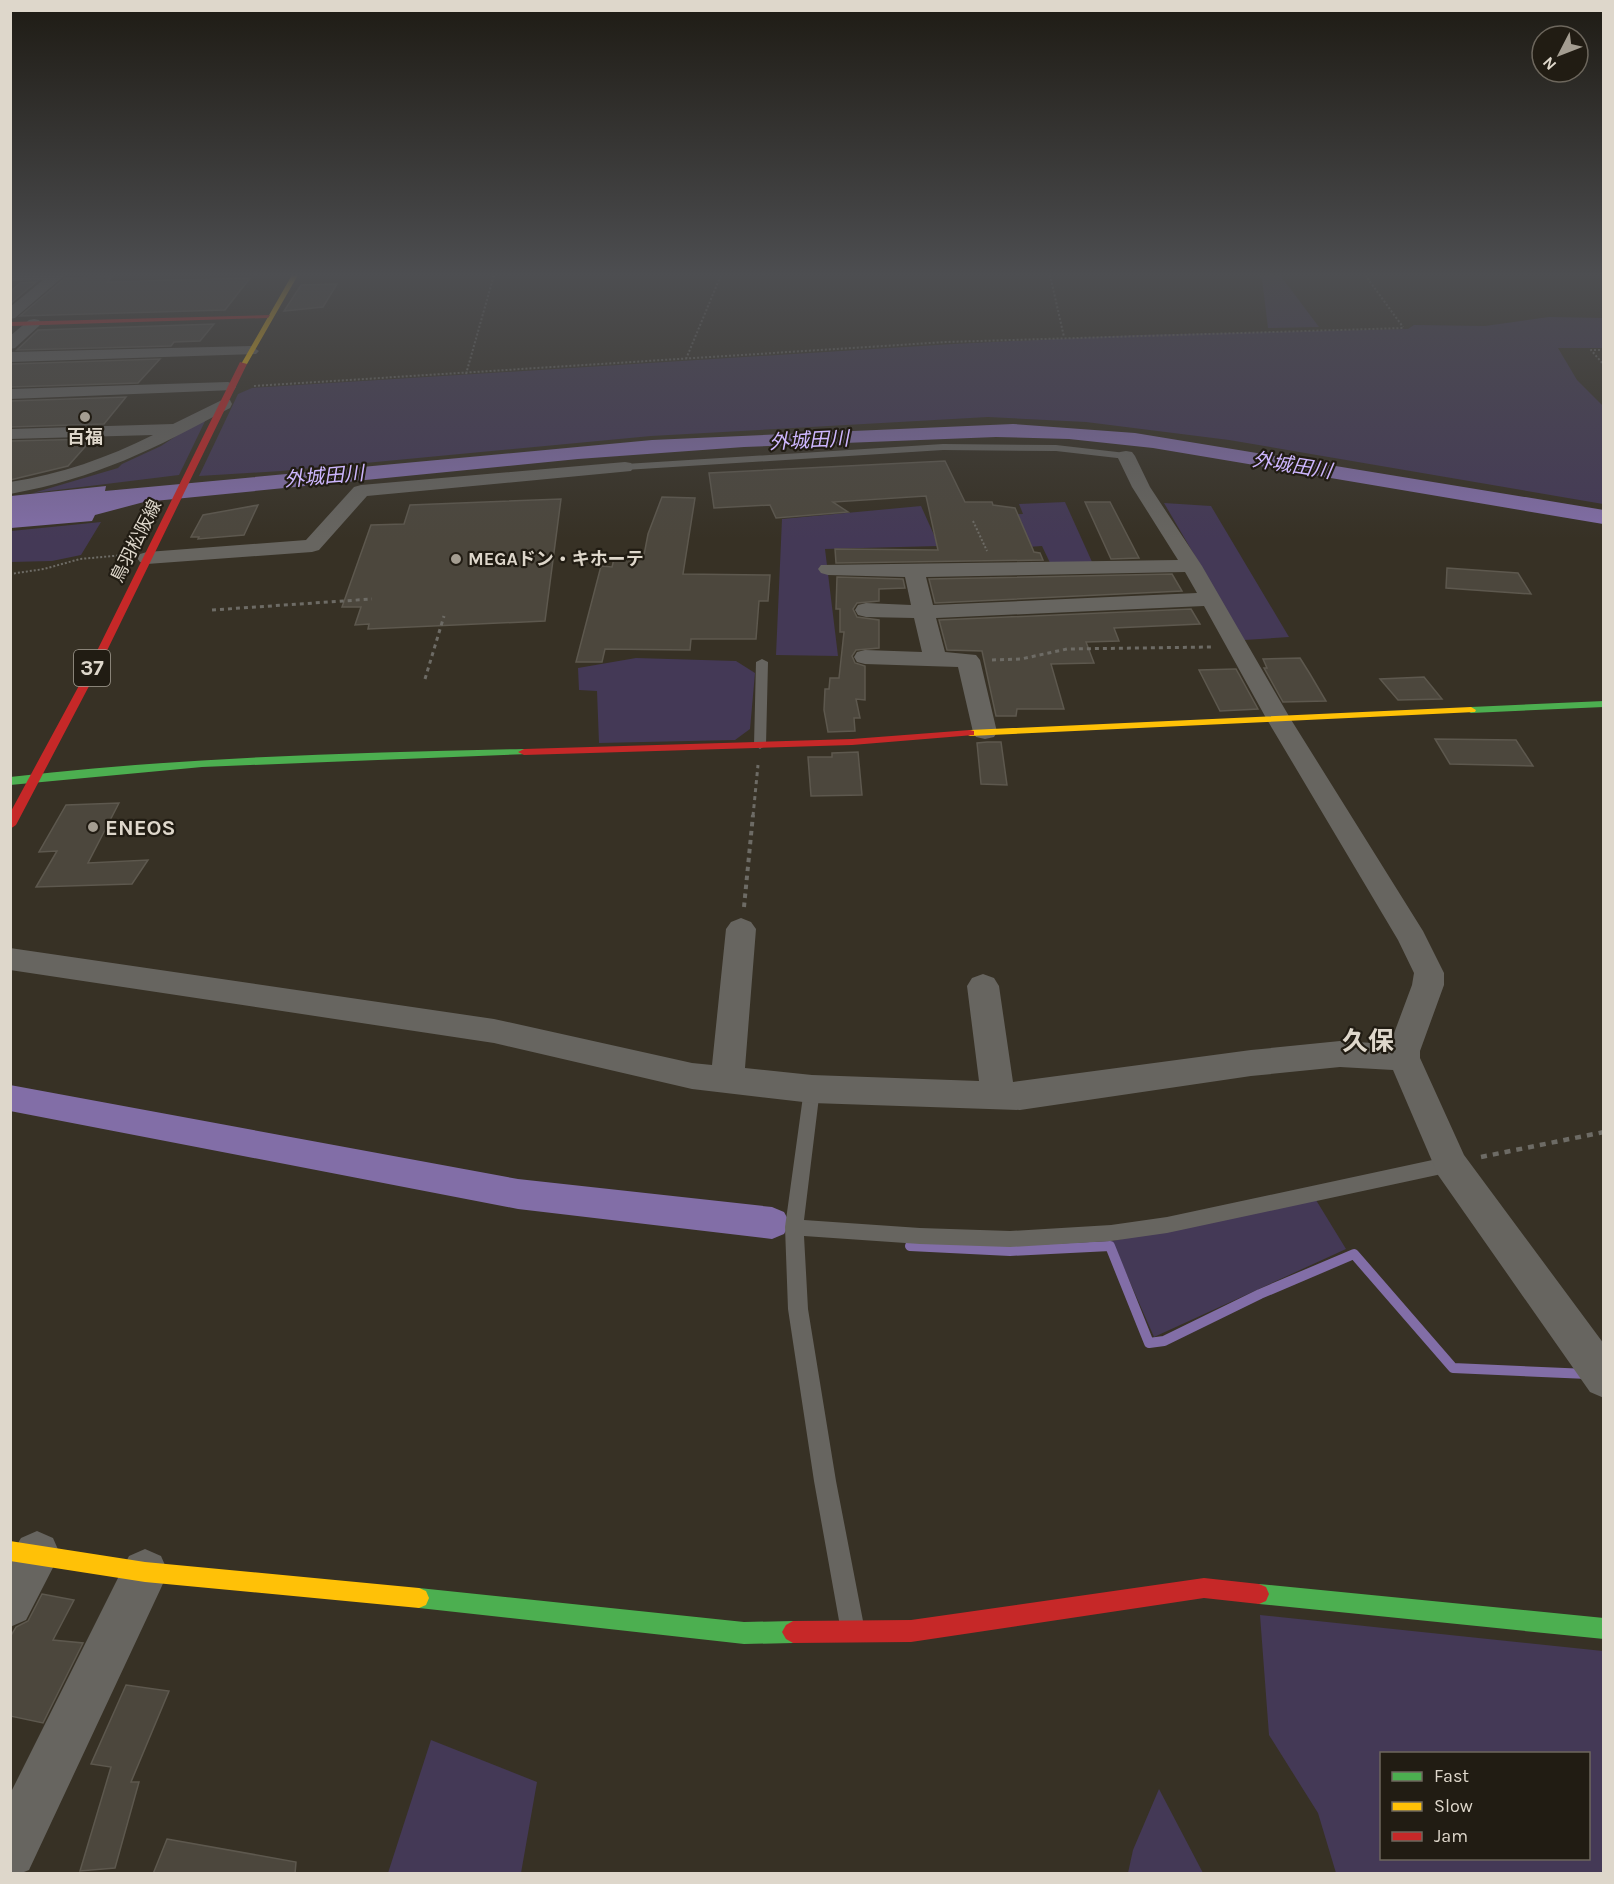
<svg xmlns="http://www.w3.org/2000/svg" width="1614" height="1884" viewBox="0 0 1614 1884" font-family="Karla,'Noto Sans JP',sans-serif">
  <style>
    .green { fill: #443956; fill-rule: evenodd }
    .water { fill: #826ea7 }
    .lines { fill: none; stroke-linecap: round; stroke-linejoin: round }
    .stream { stroke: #826ea7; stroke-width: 10 }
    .canal { fill: #826ea7; fill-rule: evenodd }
    .building { fill: #4c473d; stroke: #5d584e; stroke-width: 1.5 }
    .path-far3 { stroke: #6d6b65; stroke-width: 2; stroke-dasharray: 2 2; stroke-linecap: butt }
    .path-far2 { stroke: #6d6b65; stroke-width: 3; stroke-dasharray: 4 4; stroke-linecap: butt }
    .path-far1 { stroke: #6d6b65; stroke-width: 4; stroke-dasharray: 4.5 4.5; stroke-linecap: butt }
    .path { stroke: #6d6b65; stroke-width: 4.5; stroke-dasharray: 6 6; stroke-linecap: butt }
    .lane { fill: #676560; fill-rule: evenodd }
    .street { fill: #676560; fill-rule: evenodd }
    .fast { fill: #4caf50; fill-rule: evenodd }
    .slow { fill: #ffc107; fill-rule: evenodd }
    .jam { fill: #c62828; fill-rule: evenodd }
    .poi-dot { fill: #a49d91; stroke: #211c13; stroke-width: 2 }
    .labels { text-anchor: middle; stroke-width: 4.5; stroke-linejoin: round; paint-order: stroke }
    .far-poi-label { font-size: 18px; font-weight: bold; fill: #ded7cb; stroke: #211c13 }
    .far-street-label { font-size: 18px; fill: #ded7cb; stroke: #211c13 }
    .far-water-label { font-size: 20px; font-style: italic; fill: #cdb6fe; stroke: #211c13 }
    .shield { fill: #211c13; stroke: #a59f94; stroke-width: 1.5 }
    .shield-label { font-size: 21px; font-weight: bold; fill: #ded7cb }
    .poi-label { font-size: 22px; font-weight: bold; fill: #ded7cb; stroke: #211c13; text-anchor: start }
    .quarter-label { font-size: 26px; font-weight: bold; fill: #ded7cb; stroke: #211c13 }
  </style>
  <rect width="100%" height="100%" fill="#373125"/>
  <path class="green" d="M1259 275H1280L1319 327 1268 328 1262 279Z
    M1549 317 1603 318V348H1558L1577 380 1603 406V504L1229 440 1086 422 988 417 651 436 281 471 199 476 238 394 252 388 953 344 1140 335 1408 329 1414 325 1485 326Z
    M208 415 179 475 33 493 118 468 122 464 161 446Z
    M1065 502 1093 564 1051 565 1042 546 994 549 979 516 1023 514 1019 504Z
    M1164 503 1211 506 1289 637 1244 640Z
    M921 506 939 546 825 549 838 656 776 655 782 519Z
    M101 522 81 555 52 561 11 562V531Z
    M636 658 736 661 755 673 750 729 735 740 599 743 597 691 579 690 578 668Z
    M1316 1200 1346 1249 1154 1337 1112 1241Z
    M1260 1615 1603 1651V1873H1336L1318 1813 1269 1735ZM1382 1754H1588V1858H1382Z
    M431 1740 537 1782 521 1873H388Z
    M1159 1789 1203 1873H1128L1133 1850Z"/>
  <path class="water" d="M1013 424 1135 433 1604 510 1603 524 1153 448 1069 439 996 437 744 447 578 459 144 502 95 515 92 521 11 528V496L106 486 105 491 652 440Z"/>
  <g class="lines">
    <path class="stream" d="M910 1246 1010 1251 1110 1246 1149 1343 1164 1341 1260 1294 1354 1254 1453 1368 1588 1374"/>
    <path class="canal" d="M10 1085 518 1179 772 1207 784 1212 790 1223 784 1234 772 1239 518 1209 10 1111Z"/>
  </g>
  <path class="building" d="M111 277 107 282 250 278 225 310 20 316 65 278Z
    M36 282 10 304V292L20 283Z
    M337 284 323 307 284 311 301 285Z
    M214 324 200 341 174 342 171 346 17 350 38 330Z
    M160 359 138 383 10 387V364Z
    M126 397 104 424 10 427V401Z
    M92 439 68 466 10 480V441Z
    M945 461 965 502H992L993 505 1015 508 1034 552 1040 553 1043 560 836 563 835 549 938 550 926 496 833 502 848 512 776 518 770 505 714 508 709 473Z
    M662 497 695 498 683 574 770 575 768 601H759L756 639H691L690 650 605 649 602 662H576L601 566 612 567 614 559H639V555H644L648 534Z
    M561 499 545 621 368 629 369 624 355 625 361 607H342L371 525 404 524 410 505Z
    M1085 502H1110L1139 558 1111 559Z
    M258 505 244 535 198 539 199 537H191L203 515Z
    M1447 568 1518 573 1531 594 1446 588Z
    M1172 574 1182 591 935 603 929 579Z
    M837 577 903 579 905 588 879 589V601L857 603 853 609 857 617 879 620V648L856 650 852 656 855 663 865 666V700L856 699 860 718H854L855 731 828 732 824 710 825 689H829L830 678H839L844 632H840V609H836Z
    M1191 609 1200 624 1114 628 1119 641 1086 642 1094 663 1051 664 1064 709H1017L1016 716H996L982 651 947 650 939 620Z
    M1300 658 1310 674 1326 701 1283 702 1264 668H1267L1263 659Z
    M1235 669H1236L1258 709 1220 711 1199 670Z
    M1424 677 1442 699 1398 700 1380 679Z
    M1435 739 1516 740 1533 766 1450 764Z
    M987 742H1001L1007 785 981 784 977 743Z
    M858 752 862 795 811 796 808 757H832V753Z
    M119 803 88 863 148 860 132 884 36 887 57 851 39 852 66 805Z
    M42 1594 74 1600 53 1640 83 1643 43 1723 10 1716V1637L16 1627 28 1621Z
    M126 1685 169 1691 131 1782H139L115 1868 80 1871 111 1767 91 1764Z
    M167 1839 296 1862 295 1874H153Z"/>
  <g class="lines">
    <path class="path-far3" d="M1050 275 1064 337
      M1365 275 1403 327
      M1604 350H1591L1604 365
      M686 359 721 275
      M466 374 494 275
      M254 386 946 342 1404 328
      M973 521 987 551
      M10 574 44 569 80 559 124 555"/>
    <path class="path-far2" d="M212 610 372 599
      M992 660 1021 659 1067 649 1211 647
      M425 679 444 616
      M753 816 758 765"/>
    <path class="path-far1" d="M744 907 753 815"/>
    <path class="path" d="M1481 1157 1604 1132"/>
    <path class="lane" d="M943 444 1056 445 1126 453 1131 456 1126 459 1056 451 943 450 625 470 620 467 625 464Z
      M762 659 768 662 766 745 760 749 754 745 756 662Z
      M812 1082 818 1084 820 1089 804 1220 920 1228 1010 1231 1111 1225 1167 1217 1451 1156 1457 1159 1460 1164 1457 1169 1451 1172 1167 1233 1111 1241 1010 1247 920 1244 804 1236 808 1309 836 1481 864 1626 860 1634 852 1638 844 1634 840 1626 814 1481 788 1309 785 1227 804 1089 806 1084Z"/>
    <path class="street" d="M10 275H65L15 318 10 319V307L43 280 10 281Z
      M34 319 39 320 41 323 39 326 15 348 10 349V336L29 320Z
      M251 346 259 351 256 354 10 362V352Z
      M228 382 234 384 236 387 234 390 10 399V389Z
      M224 399 230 400 232 404 230 408C154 449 97 478 10 494V482C61 474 107 458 153 435L10 439V429L173 424Z
      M1126 451 1132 452 1135 456 1150 487 1202 566 1290 718 1423 931 1444 973V985L1420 1051V1058L1464 1155 1604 1344V1398L1590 1392 1438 1175 1393 1070 1340 1067 1251 1076 1020 1110 812 1103 692 1089 494 1043 10 970V948L494 1019 692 1063 712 1065 726 929 731 922 741 918 751 922 756 929 745 1068 812 1075 979 1081 967 986 972 978 983 974 994 978 999 986 1013 1082 1251 1050 1340 1041 1390 1044 1412 985 1414 973 1398 940 1266 718 1204 606 936 618 945 652 976 655 980 660 997 732 994 737 985 739 976 737 973 732 958 667 865 664 857 662 854 657 857 652 865 650 922 652 914 618 866 617 858 615 855 610 858 605 866 603 911 605 905 577 828 575 821 573 818 569 821 565 1178 560 1132 487 1117 456 1120 452ZM1185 572 1197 593 933 605 926 577Z
      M625 462 631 463 634 467 631 471 367 496 319 550 312 552 147 564 140 562 137 558 140 554 147 552 306 540 354 487 361 485Z
      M37 1531 53 1538 60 1554 26 1620 10 1627V1557L21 1538Z
      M145 1549 161 1556 168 1572 161 1588 29 1870 19 1874H10V1794L129 1556Z"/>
    <path class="fast" d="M1604 701V707L1471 713 1466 710 1471 707Z
      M524 749 530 752 528 754 202 767 10 785V777C181 757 352 753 524 749Z
      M1259 1584 1604 1618V1639L1259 1604 1252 1601 1249 1594 1252 1587Z
      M419 1588 744 1622 793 1621 800 1625 804 1632 800 1639 793 1643 744 1644 419 1608 412 1605 409 1598 412 1591Z"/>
    <path class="slow" d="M292 275H298L247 364 240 366Z
      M1471 707 1476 710 1475 712 970 736 964 733 970 730Z
      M10 1541 145 1562 419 1588 426 1591 429 1598 426 1605 419 1608 145 1582 10 1561Z"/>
    <path class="jam" d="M270 315 268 318 10 326V322Z
      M240 362 247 364 98 669 16 825 10 829V813L88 669Z
      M970 730 974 731V735L852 745 524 755 518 752 524 749 852 739Z
      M1204 1578 1259 1584 1266 1587 1269 1594 1266 1601 1259 1604 1204 1598 911 1642 793 1643 786 1639 782 1632 786 1625 793 1621 911 1620Z"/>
  </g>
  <linearGradient id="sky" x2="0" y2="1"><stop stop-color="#1e1b14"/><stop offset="0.51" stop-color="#4d4e51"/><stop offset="1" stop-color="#4d4e51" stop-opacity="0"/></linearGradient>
  <rect width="1614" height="539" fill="url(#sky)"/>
  <g class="poi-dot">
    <circle cx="85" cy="417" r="6"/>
    <circle cx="456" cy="559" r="6"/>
    <circle cx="93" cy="827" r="6"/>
  </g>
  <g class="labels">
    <g class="far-poi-label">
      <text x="85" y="443">百福</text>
      <text x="468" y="565" text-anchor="start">MEGAドン・キホーテ</text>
    </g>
    <g class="far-street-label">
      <text transform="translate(136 541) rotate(-63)" y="6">鳥羽松阪線</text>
    </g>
    <g class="far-water-label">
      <text transform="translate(809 440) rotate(-3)" y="7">外城田川</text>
      <text transform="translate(1292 465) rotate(9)" y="7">外城田川</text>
      <text transform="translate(324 476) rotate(-5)" y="7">外城田川</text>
    </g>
    <rect class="shield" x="74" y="650" width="36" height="36" rx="4.5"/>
    <g class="shield-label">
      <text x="92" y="675">37</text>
    </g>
    <g class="poi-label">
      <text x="105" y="835">ENEOS</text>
    </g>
    <g class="quarter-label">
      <text x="1368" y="1050">久保</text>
    </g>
  </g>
  <rect width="1614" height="1884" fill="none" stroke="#ded7cb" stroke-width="24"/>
  <rect x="1380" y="1752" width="210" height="108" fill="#211c13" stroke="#6d675d" stroke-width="1.5"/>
  <rect x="1392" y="1772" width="30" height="9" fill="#4caf50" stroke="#6d675d" stroke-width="1.5"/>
  <text x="1434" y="1782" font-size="18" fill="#ded7cb">Fast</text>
  <rect x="1392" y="1802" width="30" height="9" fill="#ffc107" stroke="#6d675d" stroke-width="1.5"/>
  <text x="1434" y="1812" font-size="18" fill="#ded7cb">Slow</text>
  <rect x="1392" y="1832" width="30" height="9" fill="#c62828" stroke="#6d675d" stroke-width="1.5"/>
  <text x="1434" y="1842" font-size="18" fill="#ded7cb">Jam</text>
  <g transform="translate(1560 54) rotate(228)"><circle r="28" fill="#211c13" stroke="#6d675d" stroke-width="1.5"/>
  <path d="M0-4.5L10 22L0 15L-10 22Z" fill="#a49d91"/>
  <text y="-9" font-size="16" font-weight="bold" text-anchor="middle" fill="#ded7cb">N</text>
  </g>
</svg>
